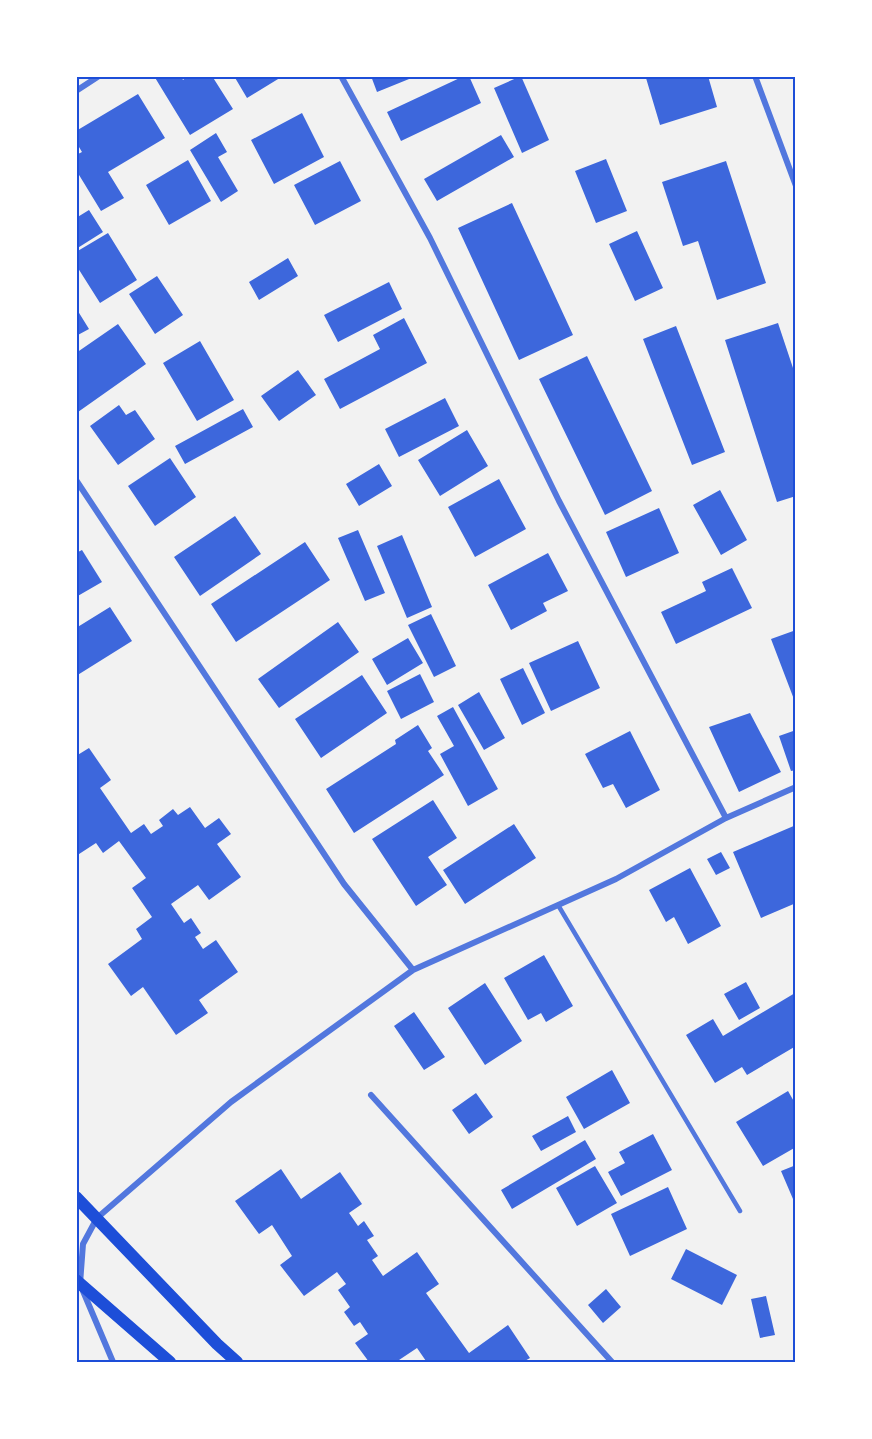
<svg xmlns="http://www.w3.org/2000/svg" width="872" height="1439" viewBox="0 0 872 1439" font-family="Raleway,sans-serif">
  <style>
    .building { fill: #3d67dc }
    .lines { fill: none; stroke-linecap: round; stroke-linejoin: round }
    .service { stroke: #5277de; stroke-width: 4.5 }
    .minor { stroke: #5277de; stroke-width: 6 }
    .secondary { stroke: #1d4ed8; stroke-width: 12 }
    .neatline { fill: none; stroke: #1d4ed8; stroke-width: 2 }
  </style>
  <rect width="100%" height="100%" fill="#f2f2f2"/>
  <path class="building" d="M154 76H181L183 80 188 76H212L233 109 190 135Z
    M234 76H283L247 98Z
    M371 76H414V77L377 92Z
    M464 76H469L481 103 401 141 387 112Z
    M521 76 549 140 522 153 494 88Z
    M652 76H708L717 107 660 125 646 78Z
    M138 94 165 138 108 172 124 198 101 211 76 170V155L82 152 76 142V131Z
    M302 113 324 157 274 184 251 140Z
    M216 133 227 152 218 157 238 191 221 202 190 150Z
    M501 135 514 157 437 201 424 179Z
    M606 159 627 211 596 223 575 171Z
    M188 160 211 201 169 225 146 185Z
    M340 161 361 201 315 225 294 185Z
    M726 161 766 283 717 300 698 241 683 246 662 182Z
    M512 203 573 335 519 360 458 228Z
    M89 210 103 232 76 249V218Z
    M637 231 663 288 635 301 609 244Z
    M108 233 137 280 100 303 76 265V252Z
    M288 258 298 276 259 300 249 282Z
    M157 276 183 315 155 334 129 294Z
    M389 282 402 309 338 342 324 315Z
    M76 308 89 329 76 336Z
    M404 318 427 363 340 409 324 379 380 349 373 335Z
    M778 323 796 377V496L777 502 725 340Z
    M118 324 146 364 78 412 76 410V353Z
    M676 326 725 452 692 465 643 339Z
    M200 341 234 400 197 421 163 363Z
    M587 356 652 491 605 515 539 379Z
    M298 370 316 395 279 421 261 396Z
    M445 398 459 426 399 457 385 429Z
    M119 405 126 415 135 410 155 439 118 465 90 426Z
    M243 409 253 427 185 464 175 446Z
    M467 430 488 466 440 496 418 460Z
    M170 458 196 497 155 526 128 486Z
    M379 464 392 486 359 506 346 484Z
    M499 479 526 529 475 557 448 507Z
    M720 490 747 540 721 555 693 505Z
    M659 508 679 553 626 577 606 532Z
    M235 516 261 554 200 596 174 557Z
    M358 530 385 593 365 601 338 538Z
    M402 535 432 607 407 618 377 546Z
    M305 542 330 580 236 642 211 604Z
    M82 550 102 582 76 597V553Z
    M548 553 568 591 543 603 547 611 511 630 488 585Z
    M732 568 752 608 676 644 661 612 706 591 702 582Z
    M110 607 132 641 76 676V628Z
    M431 614 456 666 434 677 408 625Z
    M338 622 359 652 279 708 258 679Z
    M796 630V702H795L771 639Z
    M408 638 423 663 387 685 372 659Z
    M578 641 600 688 551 711 529 663Z
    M523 668 545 713 522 725 500 679Z
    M420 674 434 702 401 719 387 691Z
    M362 675 387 713 321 758 295 719Z
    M479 692 505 738 484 750 458 705Z
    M453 707 498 789 468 806 440 754 454 746 437 716Z
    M750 713 781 772 739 792 709 727Z
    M418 725 432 748 428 751 444 775 354 833 326 789 396 744 395 740Z
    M796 730V770L791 771 779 736Z
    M630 731 660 790 626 808 613 784 603 788 585 754Z
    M89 748 111 780 100 788 131 833 144 824 151 834 163 826 159 820 173 809 178 815 190 807 205 828 219 818 231 834 217 844 241 877 209 900 198 885 171 904 184 923 191 918 201 933 195 937 203 949 216 940 238 972 199 1000 208 1013 176 1035 143 987 131 996 108 964 142 939 136 929 152 917 132 888 146 878 119 841 103 853 96 843 76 856V756Z
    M433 800 457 838 428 857 447 885 416 906 372 839Z
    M514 824 536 858 465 904 443 870Z
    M796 825V903L761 918 733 852Z
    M721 852 730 868 716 875 707 859Z
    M690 868 721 926 688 944 674 917 666 922 649 890Z
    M544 955 573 1006 546 1022 541 1013 528 1020 504 978Z
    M746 982 760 1008 739 1020 724 994Z
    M485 983 522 1041 485 1065 448 1008Z
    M795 993 796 1046 747 1075 742 1067 715 1083 686 1035 713 1019 723 1036Z
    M414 1012 445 1057 424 1070 394 1026Z
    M612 1070 630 1103 584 1129 566 1097Z
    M788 1091 796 1105V1147L763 1166 736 1122Z
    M476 1093 493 1117 469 1134 452 1110Z
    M568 1116 576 1132 541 1151 532 1136Z
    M653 1134 672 1170 621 1196 608 1172 625 1163 619 1152Z
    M585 1140 596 1159 512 1209 501 1190Z
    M796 1165V1198L793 1199 781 1171Z
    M595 1166 617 1203 577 1226 556 1188Z
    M281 1169 301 1199 340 1172 362 1204 349 1213 358 1226 364 1221 374 1236 367 1240 378 1256 372 1260 383 1276 417 1252 439 1284 426 1293 469 1353 508 1325 530 1358 523 1362H424L426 1361 417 1348 396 1362H369L355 1343 368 1334 360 1322 354 1326 344 1312 350 1307 338 1290 346 1284 337 1272 304 1296 280 1265 292 1256 272 1225 259 1234 235 1201Z
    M668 1187 687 1229 630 1256 611 1214Z
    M686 1249 737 1275 722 1305 671 1279Z
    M606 1289 621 1307 603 1323 588 1305Z
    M766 1296 775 1335 760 1338 751 1299Z"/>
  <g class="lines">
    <path class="service" d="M558 905 740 1211"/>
    <path class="minor" d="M341 76 430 238 559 501 726 818
      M755 76 796 186
      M76 91 99 76
      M76 480 344 884 413 970
      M371 1095 612 1362
      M113 1362 80 1284 83 1244 97 1218 231 1102 413 970 616 879 726 818 796 787"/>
    <path class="secondary" d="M76 1197 217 1344 237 1362
      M76 1280 170 1362"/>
  </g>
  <rect width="872" height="1439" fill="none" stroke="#ffffff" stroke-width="156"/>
  <rect x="78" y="78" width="716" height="1283" class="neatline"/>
</svg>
